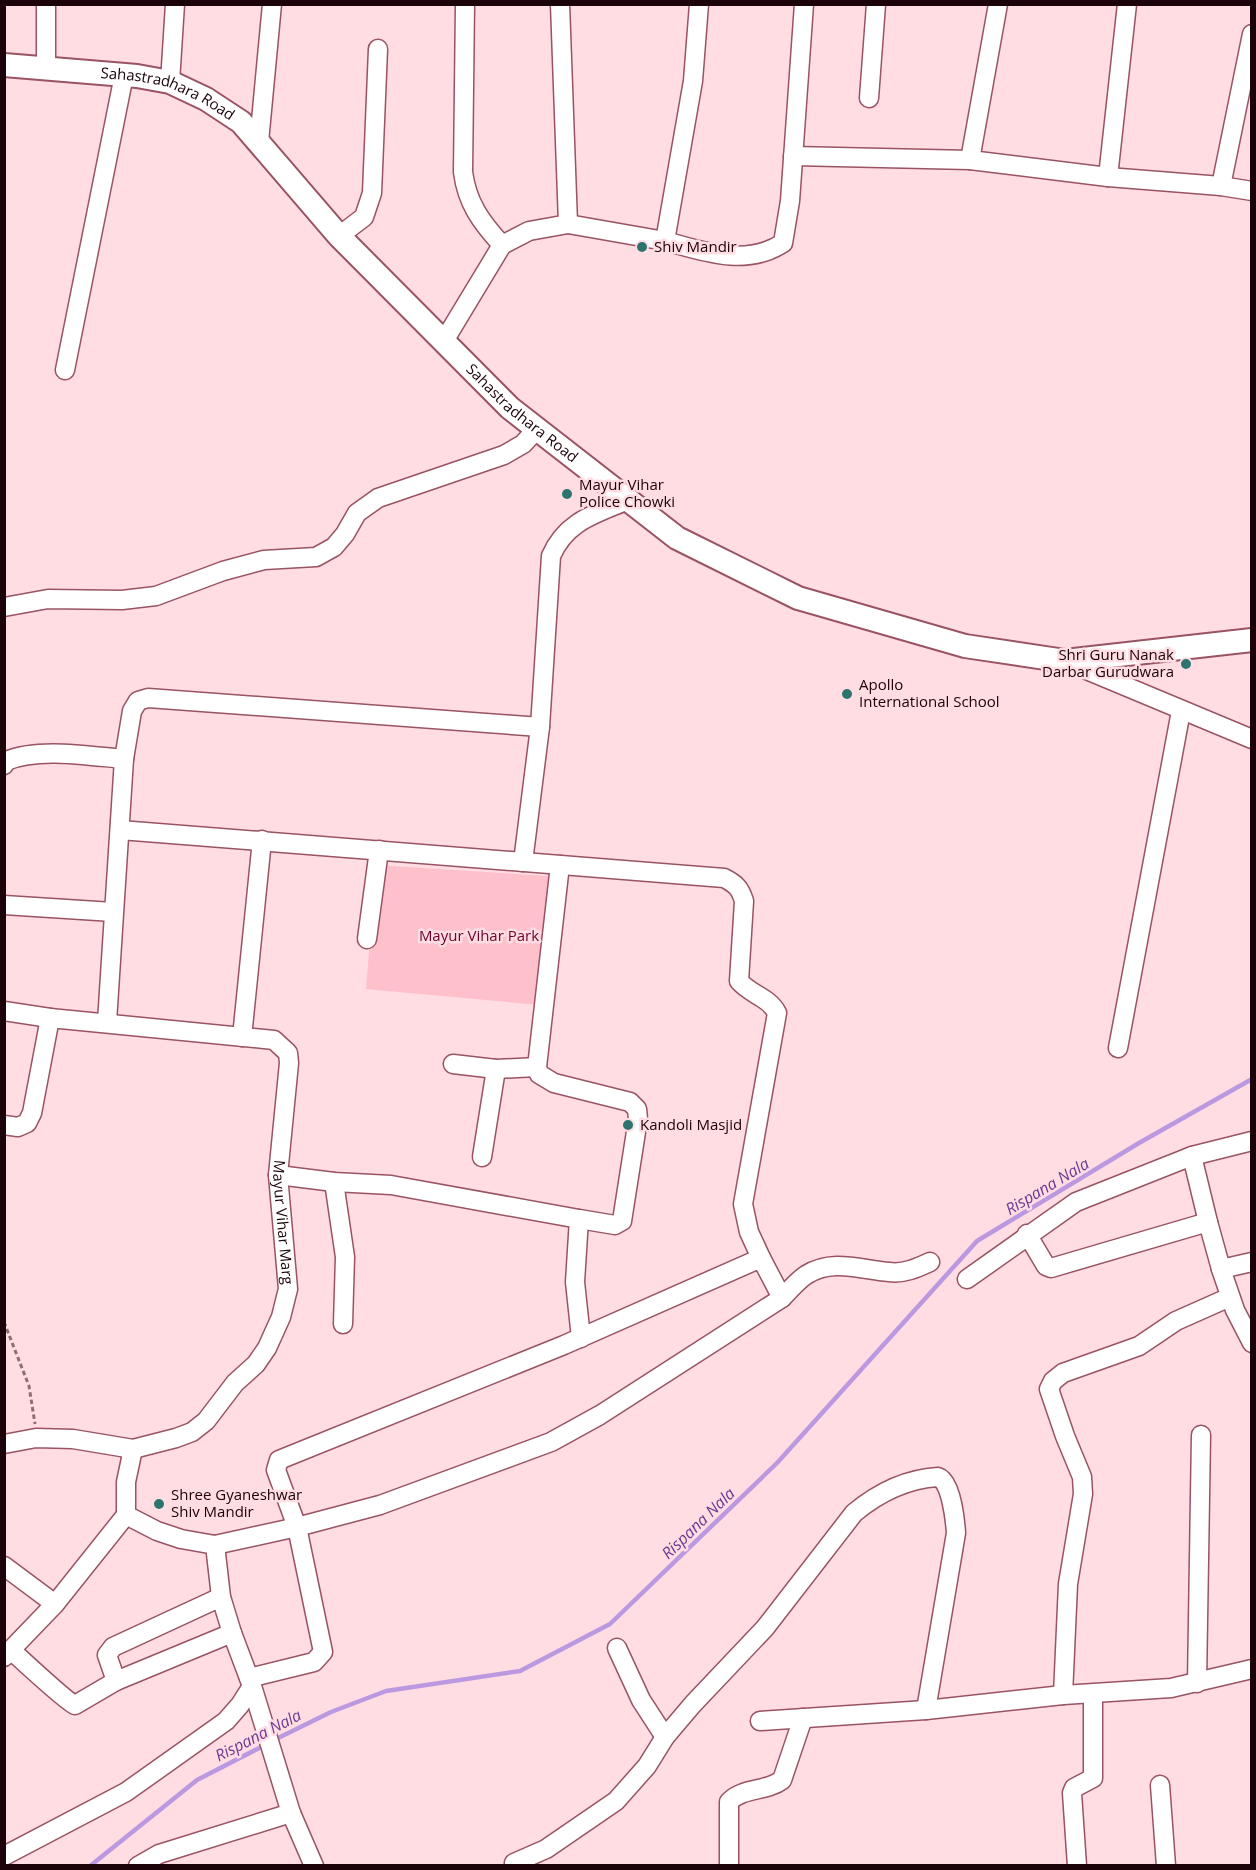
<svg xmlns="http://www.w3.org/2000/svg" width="1256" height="1870" viewBox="0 0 1256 1870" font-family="'Open Sans',sans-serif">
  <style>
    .green { fill: #fec1cc }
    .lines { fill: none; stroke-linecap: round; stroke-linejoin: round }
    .stream { stroke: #bc98e1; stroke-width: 4.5 }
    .minor-casing { stroke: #995362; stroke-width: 21 }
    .major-casing { stroke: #995362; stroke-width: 26 }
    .path { stroke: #8d6f75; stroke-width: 3; stroke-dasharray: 4.5 3; stroke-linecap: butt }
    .minor { stroke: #fff; stroke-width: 18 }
    .major { stroke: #fff; stroke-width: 22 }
    .poi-dot { fill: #2c746d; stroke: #ffdde3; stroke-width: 2 }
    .labels { text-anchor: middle; stroke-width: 5; stroke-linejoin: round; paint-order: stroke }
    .street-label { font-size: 15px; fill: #1c0309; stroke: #ffdde3 }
    .poi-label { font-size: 15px; fill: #1c0309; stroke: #ffdde3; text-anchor: start }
    .park-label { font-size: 15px; fill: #6e002d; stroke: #ffdde3 }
    .water-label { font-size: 16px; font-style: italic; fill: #6b3c92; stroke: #ffdde3 }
  </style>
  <rect width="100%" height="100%" fill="#ffdde3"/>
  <path class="green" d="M376 865 548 876 539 1005 366 989Z"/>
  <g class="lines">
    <path class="stream" d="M272 1741 331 1712 386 1691 520 1671 610 1624 777 1463 977 1241 1139 1143 1252 1079
      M90 1866 197 1780 265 1745"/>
    <g class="minor-casing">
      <g id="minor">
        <path d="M465 4 463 172C467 203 481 222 502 245L529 231 568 224 560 4"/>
        <path d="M998 4 970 160 1108 177"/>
        <path d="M1127 4 1108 177 1221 186"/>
        <path d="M1252 34 1221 186 1252 191"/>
        <path d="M46 68V4"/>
        <path d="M170 82 175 4"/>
        <path d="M869 98 876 4"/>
        <path d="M259 142 272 4"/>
        <path d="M793 156 970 160"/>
        <path d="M568 224 665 241 693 81 699 4"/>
        <path d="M339 236 364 217 372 193 378 49"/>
        <path d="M665 241C705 252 746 267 783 243L790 201 804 4"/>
        <path d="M444 341 502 245"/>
        <path d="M65 370 124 75"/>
        <path d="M4 607 48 599 122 600 156 596 223 571 264 560 316 557 334 547 345 534 357 513 378 498 504 455 523 444 537 429"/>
        <path d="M1065 661 1252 739"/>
        <path d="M4 765 6 761C38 747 90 756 124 759"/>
        <path d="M120 830 724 878C736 884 740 888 744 901L739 981C751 995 769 997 777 1013L743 1204 749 1232 761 1258"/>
        <path d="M523 862 540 727 551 556C566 521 595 514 628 500"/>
        <path d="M560 865 537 1067 539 1074 554 1083 630 1102 637 1109 638 1119 622 1221 615 1225 579 1219"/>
        <path d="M4 905 113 912"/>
        <path d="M367 939 379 850"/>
        <path d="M4 1011 50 1018"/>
        <path d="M107 1022 124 759 132 711 138 701 148 698 540 727"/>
        <path d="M242 1037 262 840"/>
        <path d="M1118 1048 1181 711"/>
        <path d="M453 1064 496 1069 537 1067"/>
        <path id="s1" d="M4 1125 18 1127 27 1123 32 1113 50 1018 274 1040 288 1053 289 1063 278 1175 288 1289 281 1317 267 1348 256 1364 235 1383 206 1421 192 1432 176 1438 133 1449 73 1439 36 1438 4 1444"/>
        <path d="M1192 1156 1252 1141"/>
        <path d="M482 1157 496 1069"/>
        <path d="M278 1175 334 1182 391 1185 579 1219 575 1282 581 1338"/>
        <path d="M334 1182 345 1257 343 1324"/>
        <path d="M1027 1234 1046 1266 1051 1268 1208 1222 1221 1269 1252 1262"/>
        <path d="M1221 1269 1235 1310 1252 1343"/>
        <path d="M967 1279 1076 1202 1192 1156 1208 1222"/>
        <path d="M782 1298C789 1291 797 1281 806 1275 833 1258 861 1270 889 1272 904 1274 917 1268 930 1262"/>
        <path d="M133 1449 126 1482V1515L157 1531 181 1539 215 1545 297 1527 380 1505 551 1442 600 1415 782 1298 761 1258 564 1345 279 1460 276 1470 297 1527 323 1652 314 1662 249 1678"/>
        <path d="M215 1545 221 1597 232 1633 252 1686 291 1813 314 1866"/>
        <path d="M4 1566 55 1604 126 1515"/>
        <path d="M617 1648 641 1700 665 1737"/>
        <path d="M11 1650C22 1660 67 1702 75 1705L116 1681 232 1633"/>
        <path d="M4 1657 55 1604"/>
        <path d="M116 1681 107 1655 113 1647 221 1597"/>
        <path d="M1197 1683 1201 1435"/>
        <path d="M1063 1695 1068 1584 1083 1494 1082 1477 1065 1436 1049 1389 1053 1381 1063 1373 1139 1346 1176 1321 1230 1297"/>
        <path d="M760 1721 926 1710 1063 1695 1171 1688 1252 1669"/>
        <path d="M1160 1785 1166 1866"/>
        <path d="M4 1856 126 1792 226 1721 240 1705 252 1686"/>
        <path d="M514 1863 546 1849 616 1801 647 1766 665 1737 693 1704 765 1628 854 1513C878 1493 906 1479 938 1477 951 1481 955 1519 956 1533L926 1710"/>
        <path d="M138 1866 159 1854 291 1813"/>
        <path d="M729 1866V1802C743 1787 766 1792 782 1780L803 1718"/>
        <path d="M1077 1866 1072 1793 1074 1788 1093 1778V1694"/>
      </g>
    </g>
    <g class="major-casing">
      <g id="major">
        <path id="s2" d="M4 65 137 76 170 82 206 99 241 122 339 236 510 408 677 538 798 598 965 646 1065 661 1252 640"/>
      </g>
    </g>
    <path class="path" d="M4 1322 29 1386 35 1424"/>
    <use href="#minor" class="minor"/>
    <use href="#major" class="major"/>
  </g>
  <g class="poi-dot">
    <circle cx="642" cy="247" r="6"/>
    <circle cx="567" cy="494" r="6"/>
    <circle cx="1186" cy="664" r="6"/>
    <circle cx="847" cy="694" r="6"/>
    <circle cx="628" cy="1125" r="6"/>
    <circle cx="159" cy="1504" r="6"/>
  </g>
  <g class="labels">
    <g class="street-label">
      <text dy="5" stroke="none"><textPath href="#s2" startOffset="168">Sahastradhara Road</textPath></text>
      <text dy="5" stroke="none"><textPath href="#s2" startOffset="654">Sahastradhara Road</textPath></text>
      <text dy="5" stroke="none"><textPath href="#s1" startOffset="546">Mayur Vihar Marg</textPath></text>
    </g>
    <g class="poi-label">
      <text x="654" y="252">Shiv Mandir</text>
      <text x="579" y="490">Mayur Vihar<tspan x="579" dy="17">Police Chowki</tspan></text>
      <text x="1174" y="660" text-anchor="end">Shri Guru Nanak<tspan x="1174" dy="17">Darbar Gurudwara</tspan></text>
      <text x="859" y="690">Apollo<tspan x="859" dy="17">International School</tspan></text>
      <text x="640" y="1130">Kandoli Masjid</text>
      <text x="171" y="1500">Shree Gyaneshwar<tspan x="171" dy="17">Shiv Mandir</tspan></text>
    </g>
    <g class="park-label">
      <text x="479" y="941">Mayur Vihar Park</text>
    </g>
    <g class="water-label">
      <text transform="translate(1047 1186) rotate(-31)" y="6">Rispana Nala</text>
      <text transform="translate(698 1523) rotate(-44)" y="6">Rispana Nala</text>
      <text transform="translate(258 1735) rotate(-27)" y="6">Rispana Nala</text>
    </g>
  </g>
  <rect width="1256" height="1870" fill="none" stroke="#1c0309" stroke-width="12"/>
</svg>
